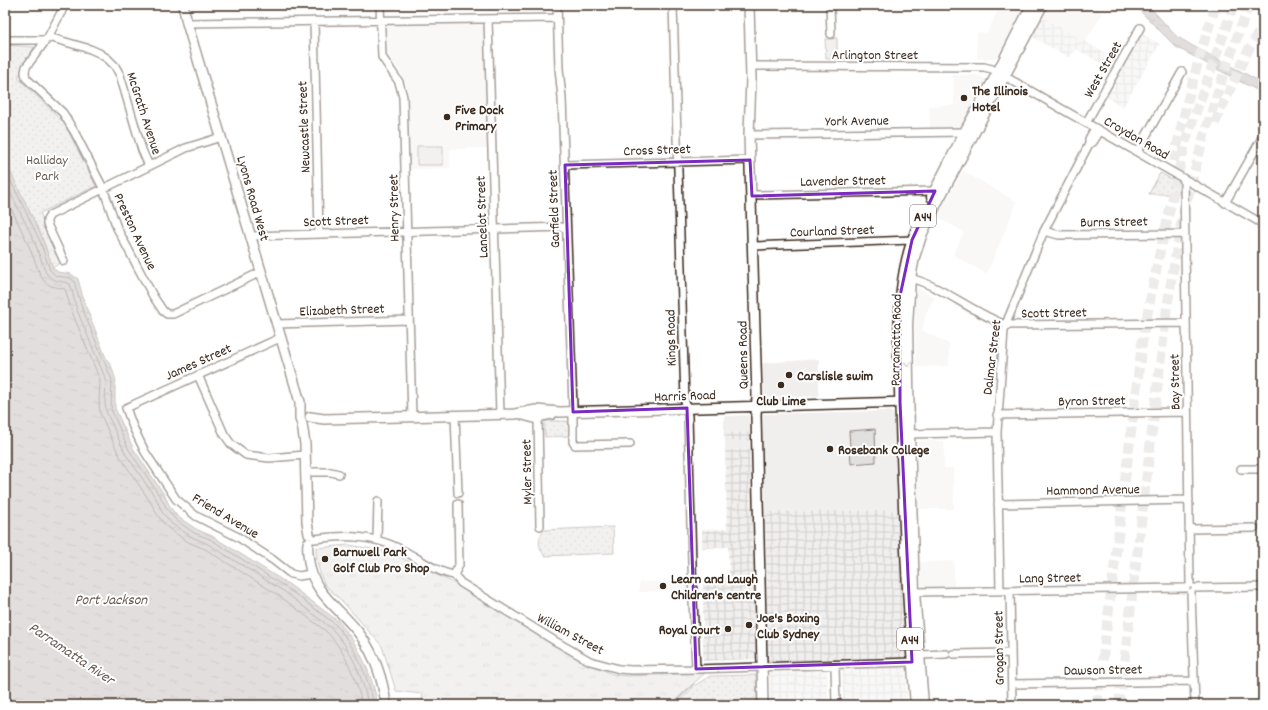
<svg xmlns="http://www.w3.org/2000/svg" width="1268" height="710" viewBox="0 0 1268 710" font-family="Dekko,sans-serif">
  <style>
    .built { fill: #f1efee }
    .industrial { fill: url(#industrial-grid) }
    .grass { fill: url(#grass-tufts); stroke: #8e857e }
    .park { fill: url(#park-dots); stroke: #8e857e }
    .pitch { fill: #e2e0de; stroke: #8e857e }
    .water { fill: url(#water-ripples); stroke: #887e77 }
    .lines { fill: none; stroke-linecap: round; stroke-linejoin: round }
    .shore { stroke: #6f625a; stroke-width: 1 }
    .stream { stroke: #887e77; stroke-width: 1.5 }
    .highway-tunnel { stroke: #d8d4d2; stroke-width: 10; stroke-dasharray: 10 5; stroke-linecap: butt }
    .minor-casing { stroke: #3b2a1e; stroke-width: 10 }
    .major-casing { stroke: #3b2a1e; stroke-width: 12 }
    .highway-casing { stroke: #3b2a1e; stroke-width: 13 }
    .minor { stroke: #fff; stroke-width: 7 }
    .major { stroke: #fff; stroke-width: 9 }
    .highway { stroke: #fff; stroke-width: 10 }
    .oneway { stroke: #a79f9a }
    .marked { fill: none; stroke: #7b2cbf; stroke-width: 3; stroke-linejoin: round }
    .poi-dot { fill: #3b2a1e; stroke: #fff; stroke-width: 1.5 }
    .labels { text-anchor: middle; stroke-width: 4; stroke-linejoin: round; paint-order: stroke }
    .shield { fill: #fff; stroke: #766a62; stroke-width: 1 }
    .shield-label { font-size: 13px; font-weight: bold; fill: #3b2a1e }
    .street-label { font-size: 14px; fill: #3b2a1e; stroke: #fff }
    .poi-label { font-size: 14px; font-weight: bold; fill: #3b2a1e; stroke: #fff; text-anchor: start }
    .park-label { font-size: 14px; fill: #65584e; stroke: #fff }
    .water-label { font-size: 15px; font-style: italic; fill: #685b52; stroke: #fff }
  </style>
  <defs>
    <pattern id="industrial-grid" width="8" height="8" patternUnits="userSpaceOnUse"><rect width="8" height="8" fill="#f1efee"/><path d="M0 4h8M4 0v8" fill="none" stroke="#d0cdcc"/></pattern>
    <pattern id="grass-tufts" width="24" height="20" patternUnits="userSpaceOnUse"><rect width="24" height="20" fill="#e2e0de"/><path d="M3 7l-1-3M5 7V3M7 7l1-3M15 17l-1-3M17 17v-4M19 17l1-3" fill="none" stroke="#c3c0be"/></pattern>
    <pattern id="park-dots" width="8" height="8" patternUnits="userSpaceOnUse"><rect width="8" height="8" fill="#e2e0de"/><path d="M2 2h.1M6 6h.1" fill="none" stroke="#c3c0be" stroke-width="1.8" stroke-linecap="round"/></pattern>
    <pattern id="water-ripples" width="26" height="14" patternUnits="userSpaceOnUse"><rect width="26" height="14" fill="#bcb6b3"/><path d="M2 4q2-2 4 0t4 0M15 11q2-2 4 0t4 0" fill="none" stroke="#9a9491"/></pattern>
  </defs>
  <rect width="100%" height="100%" fill="#fff"/>
  <filter id="ink" filterUnits="userSpaceOnUse"><feTurbulence type="fractalNoise" baseFrequency=".025" numOctaves="2"/><feDisplacementMap in="SourceGraphic" scale="8" xChannelSelector="R" yChannelSelector="G"/><feConvolveMatrix kernelMatrix="1 2 1 2 8 2 1 2 1" color-interpolation-filters="sRGB"/></filter>
  <g filter="url(#ink)">
    <path class="built" d="M998 5H1027L998 57 995 58 977 59V32L987 33 998 10Z
      M1049 5H1105L1099 10 1102 14 1085 42 1043 18Z
      M391 23H479L483 24 485 28 488 148 450 149V168L409 169 407 85 399 70 391 62 387 55 386 27 388 24Z
      M953 75H977L988 80 962 128H930L929 106 954 105Z
      M963 171 1017 202 987 274 953 255 964 232 937 217Z
      M918 288 935 297 927 311 922 330 949 344V366L916 367 915 326 916 289Z
      M819 359V396L767 398 764 396 762 363Z
      M889 411 893 413 898 462 900 510 765 512 762 416 763 414Z
      M749 415V432L724 433V416Z
      M725 441H749L750 449 725 450Z
      M917 441H944V468H953L954 509H918Z
      M954 561V586L924 587 921 583 920 562Z
      M686 581V591L639 592V582Z"/>
    <path class="industrial" d="M1043 18 1118 60 1112 70 1076 49 1070 58 1032 37Z
      M1142 34 1160 44 1123 107 1106 97Z
      M749 432V441H725L724 433Z
      M750 449 756 659 703 661V578L729 577 728 547 702 548V530L727 529 725 450Z
      M900 510 906 658 768 661 765 512Z
      M905 666 908 705H843L842 668Z
      M827 668 828 705H770L769 673 772 670Z"/>
    <path class="grass" d="M837 38V59H826L825 39H832Z
      M349 545 389 552 460 586 584 661 612 674 627 676 705 673 670 705H423L422 694 396 691 382 646 344 603 325 585C319 573 316 561 316 548Z"/>
    <path class="park" d="M5 45 34 47 18 78 64 123 96 186 40 213 63 260 53 268 41 235 5 161Z
      M1160 173 1179 183V194H1149Z
      M546 421H567L569 423V436L545 437 544 423Z
      M613 527 614 553 545 556C538 548 537 538 544 530Z
      M756 675 757 705H675L697 684 710 676Z"/>
    <path class="pitch" d="M417 146H443V165H417Z
      M875 429 876 462 851 464 849 431Z"/>
    <path class="water" d="M1134 5H1148L1176 36 1193 46 1263 83V93L1243 83 1176 47Z
      M5 161 41 235 53 268 58 272 71 274 78 279 84 301 106 358 111 365 116 381 115 385V408L133 448 165 496 170 507 178 517 196 529 212 536 290 585 338 621C359 644 372 675 378 705H5Z"/>
    <g class="lines">
      <path class="shore" d="M5 169 40 241 50 270 56 276 70 278 74 281 82 308 112 380 111 409 129 450 161 498 167 509 176 520 194 533 210 539 287 588 335 624C355 646 368 676 374 705
        M5 182 33 238 46 273C53 283 61 280 70 284L77 310 106 380 105 403 106 411 125 453 157 500 162 512 172 524 192 537 208 544 285 592 331 628C351 648 363 677 368 705
        M5 195 29 246 41 277 45 282 51 286 65 289 72 312 100 380 99 403 100 413 119 455 151 503 158 516 168 528 188 542 205 549 281 597 327 632C345 651 357 679 362 705"/>
      <path class="stream" d="M672 705 694 684"/>
      <path class="highway-tunnel" d="M1215 123 1246 54 1263 25
        M1171 176C1182 118 1197 61 1216 5
        M1097 705 1143 336 1159 256 1186 140 1234 5
        M1119 705 1167 307 1181 224 1203 139 1224 73 1249 5"/>
      <g class="minor-casing">
        <path id="minor" d="M65 5 47 39 26 67 25 72 26 78 63 113 75 133 103 188 117 228 153 296 163 311 167 314H173L261 272
          M380 5 382 57 399 82 403 97 412 417
          M557 5 559 68 562 98 573 407V442L575 445 630 444
          M673 5 685 401 688 416 693 600 696 669
          M830 5 831 34
          M488 19 500 414
          M314 21 319 233
          M187 23 557 18
          M5 40H42L52 38 90 49 99 53 108 59 115 66 120 75 142 150 149 166
          M751 66 984 67 992 69 1263 224
          M1086 123 1140 28
          M749 135 965 132
          M1089 144V139L1095 128
          M1137 152 1182 72
          M565 165 750 160
          M1184 179 1190 584
          M752 195 935 191
          M1225 203 1263 136
          M1044 231 1059 235 1185 234
          M250 236 566 227
          M753 246 912 240
          M64 261 47 224V220L50 215 186 148 221 137
          M910 278C944 287 973 313 1006 325L1186 323
          M276 324 409 320
          M280 338 126 408 133 427 145 452 176 499 196 516 238 537 273 560 291 574 299 576 311 574
          M198 375 224 434 231 444 239 450 246 455 269 458 305 455
          M455 415 458 493
          M997 415 1187 412
          M538 419 540 526
          M909 434 997 432
          M1241 469H1263
          M305 472H331L339 474
          M998 504 1189 500
          M1189 529 1254 528
          M314 539C345 534 376 535 404 551 420 559 436 572 454 575L461 583 555 641 590 661 619 669 631 670 696 669 912 662
          M377 540 378 501
          M454 575 459 565 458 504
          M1195 588 1263 587
          M1000 591 997 432 1004 331 1008 319 1044 231 1089 144 1093 142 1100 131
          M1010 591 1012 705
          M914 592 1186 588
          M1191 593 1195 705
          M953 654 1011 653
          M919 655 946 654
          M835 665 836 705
          M1012 684 1194 681"/>
      </g>
      <g class="major-casing">
        <path id="major" d="M183 5 187 23 300 402V419L302 424 305 444 307 522 309 534
          M749 5 751 78 749 135 757 396 756 416 763 705
          M523 415 538 419 541 416 552 414
          M310 417 324 419 515 414 536 410 560 412 907 402
          M308 543C307 549 308 555 309 562 313 595 343 610 361 636 375 656 383 680 386 705"/>
      </g>
      <g class="highway-casing">
        <path id="highway" d="M932 197 965 132 994 80 1032 5
          M916 705C909 622 905 538 902 455 901 423 900 391 899 358 899 312 900 265 920 222
          M923 705 914 592 909 434 907 325 910 278 914 257 922 233 937 202 1042 5"/>
      </g>
      <use href="#minor" class="minor"/>
      <use href="#major" class="major"/>
      <use href="#highway" class="highway"/>
    </g>
    <defs><path id="oneway-chevron" d="M-2-3.5L2.5 0L-2 3.5" fill="none" stroke-width="1.6" stroke-linecap="round" stroke-linejoin="round"/></defs>
    <use class="oneway" href="#oneway-chevron" transform="translate(908 364) rotate(89)"/>
  </g>
  <path d="M0 0H1268V710H0ZM750 160 752 196 935 191 912 240 900 296V402L912 662 696 669 687 408 573 412 565 165Z" fill="#fff" fill-opacity=".55" fill-rule="evenodd"/>
  <path class="marked" d="M750 160 752 196 935 191 912 240 900 296V402L912 662 696 669 687 408 573 412 565 165Z"/>
  <g class="poi-dot">
    <circle cx="964" cy="98" r="4"/>
    <circle cx="447" cy="117" r="4"/>
    <circle cx="789" cy="375" r="4"/>
    <circle cx="781" cy="385" r="4"/>
    <circle cx="830" cy="449" r="4"/>
    <circle cx="325" cy="559" r="4"/>
    <circle cx="663" cy="586" r="4"/>
    <circle cx="749" cy="625" r="4"/>
    <circle cx="728" cy="629" r="4"/>
  </g>
  <g class="labels">
    <g class="shield">
      <rect x="910" y="205" width="26" height="22" rx="3"/>
      <rect x="897" y="628" width="26" height="22" rx="3"/>
    </g>
    <g class="shield-label">
      <text x="923" y="221">A44</text>
      <text x="910" y="644">A44</text>
    </g>
    <g class="street-label">
      <text x="875" y="59">Arlington Street</text>
      <text transform="translate(1102 69) rotate(-60)" y="5">West Street</text>
      <text transform="translate(145 113) rotate(72)" y="5">McGrath Avenue</text>
      <text transform="translate(857 120) rotate(-1)" y="5">York Avenue</text>
      <text transform="translate(303 127) rotate(-92)" y="5">Newcastle Street</text>
      <text transform="translate(1137 137) rotate(30)" y="5">Croydon Road</text>
      <text transform="translate(657 149) rotate(-2)" y="5">Cross Street</text>
      <text transform="translate(843 180) rotate(-1)" y="5">Lavender Street</text>
      <text transform="translate(254 198) rotate(74)" y="5">Lyons Road West</text>
      <text transform="translate(393 208) rotate(-91)" y="5">Henry Street</text>
      <text transform="translate(553 209) rotate(-92)" y="5">Garfield Street</text>
      <text transform="translate(481 217) rotate(-92)" y="5">Lancelot Street</text>
      <text transform="translate(336 220) rotate(-2)" y="5">Scott Street</text>
      <text transform="translate(1114 221) rotate(-1)" y="5">Burns Street</text>
      <text transform="translate(832 230) rotate(-2)" y="5">Courland Street</text>
      <text transform="translate(136 231) rotate(65)" y="5">Preston Avenue</text>
      <text transform="translate(342 309) rotate(-2)" y="5">Elizabeth Street</text>
      <text transform="translate(1054 312) rotate(-1)" y="5">Scott Street</text>
      <text transform="translate(670 338) rotate(-91)" y="5">Kings Road</text>
      <text transform="translate(895 340) rotate(-89)" y="5">Parramatta Road</text>
      <text transform="translate(742 355) rotate(-91)" y="5">Queens Road</text>
      <text transform="translate(991 357) rotate(-83)" y="5">Dalmar Street</text>
      <text transform="translate(198 361) rotate(-24)" y="5">James Street</text>
      <text transform="translate(1174 382) rotate(-91)" y="5">Bay Street</text>
      <text transform="translate(685 395) rotate(-2)" y="5">Harris Road</text>
      <text transform="translate(1092 400) rotate(-1)" y="5">Byron Street</text>
      <text transform="translate(526 472) rotate(-91)" y="5">Myler Street</text>
      <text transform="translate(1093 489) rotate(-1)" y="5">Hammond Avenue</text>
      <text transform="translate(226 515) rotate(31)" y="5">Friend Avenue</text>
      <text transform="translate(1050 577) rotate(-1)" y="5">Lang Street</text>
      <text transform="translate(571 633) rotate(28)" y="5">William Street</text>
      <text transform="translate(998 648) rotate(-91)" y="5">Grogan Street</text>
      <text transform="translate(1103 669) rotate(-1)" y="5">Dawson Street</text>
    </g>
    <g class="poi-label">
      <text x="972" y="95">The Illinois<tspan x="972" dy="16">Hotel</tspan></text>
      <text x="455" y="114">Five Dock<tspan x="455" dy="16">Primary</tspan></text>
      <text x="797" y="380">Carslisle swim</text>
      <text x="781" y="405" text-anchor="middle">Club Lime</text>
      <text x="838" y="454">Rosebank College</text>
      <text x="333" y="556">Barnwell Park<tspan x="333" dy="16">Golf Club Pro Shop</tspan></text>
      <text x="671" y="583">Learn and Laugh<tspan x="671" dy="16">Children's centre</tspan></text>
      <text x="757" y="622">Joe's Boxing<tspan x="757" dy="16">Club Sydney</tspan></text>
      <text x="720" y="634" text-anchor="end">Royal Court</text>
    </g>
    <g class="park-label">
      <text x="47" y="164">Halliday<tspan x="47" dy="16">Park</tspan></text>
    </g>
    <g class="water-label">
      <text x="111" y="604">Port Jackson</text>
      <text transform="translate(72 653) rotate(34)" y="5">Parramatta River</text>
    </g>
  </g>
  <rect width="1268" height="710" fill="none" stroke="#fff" stroke-width="20"/>
  <rect x="10" y="10" width="1248" height="690" fill="none" stroke="#3b2a1e" stroke-width="1.5" filter="url(#ink)"/>
</svg>
